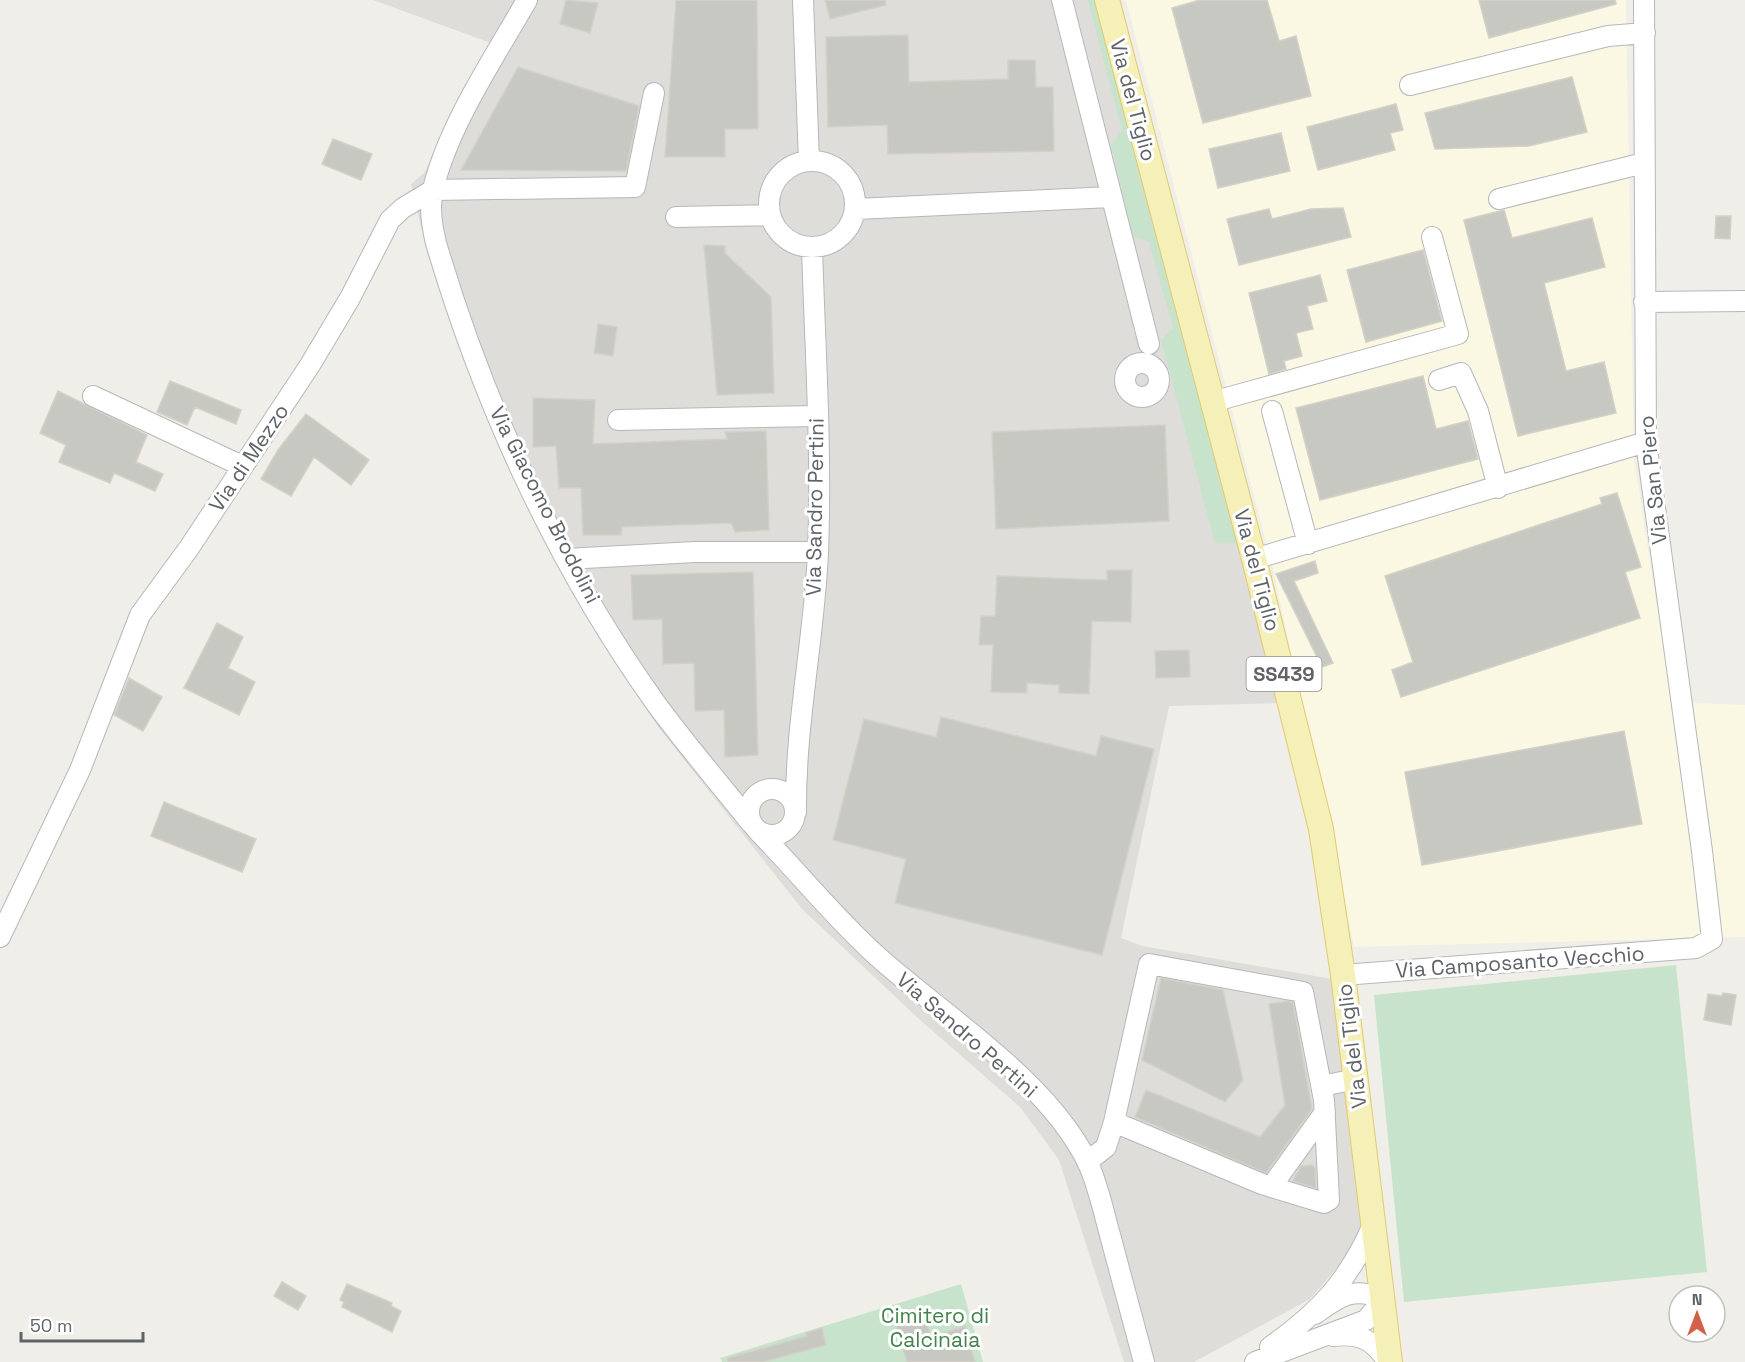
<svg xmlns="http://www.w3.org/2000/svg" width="1745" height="1362" viewBox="0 0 1745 1362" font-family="'Space Grotesk',sans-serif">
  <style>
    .commercial { fill: #faf7e3 }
    .industrial { fill: #deddda }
    .green { fill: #c8e3cb }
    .building { fill: #c8c8c3; stroke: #d3d1c7; stroke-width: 1.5 }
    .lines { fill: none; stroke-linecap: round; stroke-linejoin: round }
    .minor-casing { stroke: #b5b7bb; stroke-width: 22 }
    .major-casing { stroke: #e0ca71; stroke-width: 26 }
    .minor { stroke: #fff; stroke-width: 20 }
    .major { stroke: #f5f0b8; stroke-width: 24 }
    .labels { text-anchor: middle; stroke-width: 6; stroke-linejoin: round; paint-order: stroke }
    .shield { fill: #fff; stroke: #8f9194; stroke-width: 1.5 }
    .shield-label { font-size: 20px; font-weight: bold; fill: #5f6266 }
    .street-label { font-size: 21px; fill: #5f6266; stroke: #fff }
    .park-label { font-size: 21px; fill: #42824b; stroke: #fff }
  </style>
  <rect width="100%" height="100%" fill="#efeee8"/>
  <path class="commercial" d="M1126 0H1626L1634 459 1672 702 1745 705V937L1354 947 1273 570Z"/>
  <path class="industrial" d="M373 0H1098L1278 703 1169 706 1121 938 1142 946 1344 981 1363 1237 1310 1299 1194 1362H1124L1059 1160 1020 1107 918 1018 802 909 656 724 558 564 505 461 462 353 427 253 411 184 425 172 459 99 491 43Z"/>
  <path class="green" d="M1088 0H1098L1239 543H1215L1161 340 1173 328 1149 242 1133 236 1111 144 1122 131Z
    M1676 965 1707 1272 1404 1302 1374 995Z
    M961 1284 983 1362H722L720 1358Z"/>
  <path class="building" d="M566 0 598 3 590 33 560 24Z
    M676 0H757L758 129H725V157H665Z
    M825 0H885L886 5 830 19Z
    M1200 0H1267L1279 41 1296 36 1311 96 1203 123 1172 8Z
    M1479 0H1615L1616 4 1489 38Z
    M908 35 909 82 1008 79V60H1035L1036 87H1053L1054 151 888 154 887 125 828 127 826 37Z
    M518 67 639 106 626 171 461 170Z
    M1572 77 1587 132 1529 146 1435 149 1425 113Z
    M1396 104 1403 130 1390 133 1395 150 1318 170 1307 127Z
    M1281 133 1290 171 1218 188 1209 149Z
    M333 139 372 154 361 180 322 164Z
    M1343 208 1351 237 1239 265 1227 219 1269 209 1272 219 1311 209Z
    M1504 210 1512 238 1592 218 1605 267 1544 283 1566 371 1604 362 1616 413 1518 436 1464 220Z
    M1716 216H1731L1730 239 1715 238Z
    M704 245 725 246V253L771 297 774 393 717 395Z
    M1423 250 1442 321 1366 342 1347 270Z
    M1320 275 1327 301 1307 306 1313 329 1296 333 1302 356 1284 361 1286 369 1269 374 1249 293Z
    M598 324 617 327 613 356 594 353Z
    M1423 376 1436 429 1468 421 1478 459 1320 500 1296 408Z
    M170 381 241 410 236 424 195 407 187 425 157 412Z
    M58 391 147 435 136 462 163 474 155 491 114 473 110 483 59 462 66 445 40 433Z
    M533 398 595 400 593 444 727 439 725 432 766 431 769 530 735 532 731 523 622 527 621 535H583L581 488H559L556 446 533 447Z
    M306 414 369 460 351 485 314 457 291 496 261 479 278 450Z
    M1165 425 1169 521 996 529 992 432Z
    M1617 493 1641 567 1625 572 1640 618 1401 697 1392 670 1413 662 1385 576 1602 504 1600 498Z
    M1315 561 1318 573 1294 581 1333 663 1322 667 1276 574Z
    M1107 570H1132L1131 622 1092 621 1089 694 1059 693V685L1027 683V693L991 692 993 645H979L981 616H995L997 576 1107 580Z
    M753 572 758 755 725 757 724 710 695 711 694 663 663 664 662 619 633 620 631 575Z
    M217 623 243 637 228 668 255 682 239 715 184 688Z
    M1189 650 1190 677 1156 678 1155 651Z
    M129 678 162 697 143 731 114 715Z
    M941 717 1096 756 1101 736 1154 749 1102 955 895 903 906 859 833 840 864 719 936 737Z
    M1624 731 1642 824 1422 865 1405 772Z
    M164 802 256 839 242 872 151 836Z
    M1161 978 1223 990 1243 1080 1225 1102 1142 1060Z
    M1723 993 1736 995 1731 1025 1704 1020 1708 994 1722 996Z
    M1288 1001 1293 1002 1312 1109 1266 1173 1135 1117 1146 1090 1260 1137 1285 1105 1269 1004Z
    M1312 1165 1315 1168 1316 1188 1293 1181 1301 1166Z
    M282 1282 306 1296 298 1310 274 1296Z
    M347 1284 392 1303 391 1306 401 1311 392 1332 342 1307 344 1302 340 1300Z
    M922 1307 931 1337 965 1326 975 1362H907L893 1316Z
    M822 1328 826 1345 763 1362H728L727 1358 807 1336 806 1333Z"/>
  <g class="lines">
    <g class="minor-casing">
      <path id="minor" d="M527 0C494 58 449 124 433 189 429 206 432 227 436 243 484 406 558 567 657 705 687 746 720 784 751 823
        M803 0 809 161
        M1062 0 1149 344
        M1410 85 1608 36 1645 33
        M769 204a43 43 0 1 1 86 0a43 43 0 1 1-86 0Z
        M1499 199 1644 163
        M856 209 1111 197
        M676 217 770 215
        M1644 302 1745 301
        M1125 380a17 17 0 1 1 34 0a17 17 0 1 1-34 0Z
        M1439 380 1461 373 1478 411 1498 488
        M93 396 242 466
        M1212 402 1458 334 1432 237
        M1272 411 1308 544
        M618 420 817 416
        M566 559 695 552H818
        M1254 559 1646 442
        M749 812a23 23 0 1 1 46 0a23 23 0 1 1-46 0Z
        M796 812C795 725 814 640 818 553 822 451 815 349 812 247
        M758 831C798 872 834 917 877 956 944 1016 1046 1079 1087 1161 1098 1184 1103 1210 1110 1235 1121 1277 1133 1320 1144 1362
        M0 937 80 770 140 615 189 548 310 365 350 298 390 220 403 208 433 190 635 187 654 93
        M1343 975 1696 948 1712 939 1702 851 1646 442 1644 0
        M1322 1086 1356 1079
        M1087 1162 1106 1147 1114 1122 1149 964 1303 992 1324 1100 1329 1200 1324 1203 1262 1184 1114 1122
        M1271 1187 1325 1112
        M1333 1336C1360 1333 1374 1340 1388 1362
        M1270 1347C1319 1313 1349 1280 1373 1225
        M1255 1362 1366 1320 1384 1299C1353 1286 1340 1296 1315 1314"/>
    </g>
    <g class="major-casing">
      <path id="major" d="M1107 0 1254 559 1321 829 1343 975 1390 1362"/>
    </g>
    <use href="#minor" class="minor"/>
    <use href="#major" class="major"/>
  </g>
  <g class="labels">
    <rect class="shield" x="1246.5" y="657" width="75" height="34" rx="4.5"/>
    <g class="shield-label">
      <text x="1284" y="681">SS439</text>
    </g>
    <g class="street-label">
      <text transform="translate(1133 100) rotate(75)" y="7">Via del Tiglio</text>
      <text transform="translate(249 458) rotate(-56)" y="7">Via di Mezzo</text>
      <text transform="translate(1653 480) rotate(-96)" y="7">Via San Piero</text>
      <text transform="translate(545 505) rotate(63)" y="7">Via Giacomo Brodolini</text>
      <text transform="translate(815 507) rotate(-89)" y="7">Via Sandro Pertini</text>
      <text transform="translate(1257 570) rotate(75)" y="7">Via del Tiglio</text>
      <text transform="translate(1520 962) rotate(-4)" y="7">Via Camposanto Vecchio</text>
      <text transform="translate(967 1035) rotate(41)" y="7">Via Sandro Pertini</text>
      <text transform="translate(1352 1046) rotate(-97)" y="7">Via del Tiglio</text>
    </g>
    <g class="park-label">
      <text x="935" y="1323">Cimitero di<tspan x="935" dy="24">Calcinaia</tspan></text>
    </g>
  </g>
  <g transform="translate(1697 1314)"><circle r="28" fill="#ffffff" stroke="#bfc0c2" stroke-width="1.5"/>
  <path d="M0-4.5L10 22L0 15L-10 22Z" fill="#d3614a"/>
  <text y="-9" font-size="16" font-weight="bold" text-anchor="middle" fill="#5f6266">N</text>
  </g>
  <path d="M21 1332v9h122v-9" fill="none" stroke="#5f6266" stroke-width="3"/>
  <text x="30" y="1332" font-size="18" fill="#5f6266" stroke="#ffffff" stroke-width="4.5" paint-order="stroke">50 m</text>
</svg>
